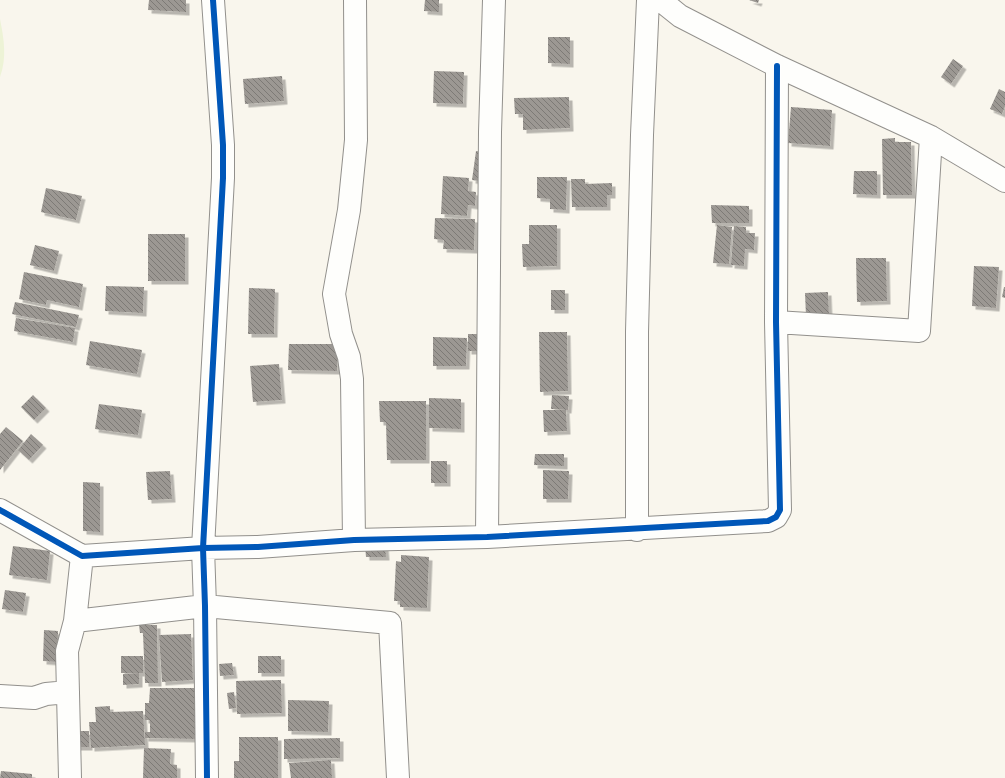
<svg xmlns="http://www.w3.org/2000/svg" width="1005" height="778" viewBox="0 0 1005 778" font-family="'Crimson Pro',serif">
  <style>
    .pitch { fill: #edf3d6 }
    .building { fill: url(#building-back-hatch); filter: url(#shadow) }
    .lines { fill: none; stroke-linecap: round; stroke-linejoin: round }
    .minor-casing { stroke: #92908c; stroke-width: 24 }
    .minor { stroke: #fefefc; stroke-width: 22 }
    .cycleway-casing { stroke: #fff; stroke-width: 8 }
    .cycleway { stroke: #0057b8; stroke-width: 6 }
  </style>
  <defs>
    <pattern id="building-back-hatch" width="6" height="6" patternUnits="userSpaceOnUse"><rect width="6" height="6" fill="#9c9893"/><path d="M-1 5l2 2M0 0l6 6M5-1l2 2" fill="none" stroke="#7d7a76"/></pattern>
    <filter id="shadow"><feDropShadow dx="3.5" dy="3.5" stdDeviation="0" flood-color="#0004"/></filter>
  </defs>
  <rect width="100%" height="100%" fill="#f9f6ed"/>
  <path class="pitch" d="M0 19C4 39 7 58 0 77Z"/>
  <path class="building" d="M149 0H186V12L148 10Z
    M425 0H439V12L424 11Z
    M749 0H759L758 3Z
    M548 37H570V64L548 63Z
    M953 59 963 66 951 84 941 77Z
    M434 71 464 72 463 104 433 103Z
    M282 76 284 101 245 104 243 79Z
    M999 89 1005 92V106L1002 114 990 109Z
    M569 97 570 128 523 130V114H515L514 98Z
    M791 107 832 110 830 146 788 143Z
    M895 138V142H911L912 195H883L882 139Z
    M476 151 490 153 486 182 472 180Z
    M854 171H877V195L853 194Z
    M443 176 469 178 468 191 476 192 475 206 468 205 467 216 441 214Z
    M537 177H567L566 210 550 209V199L537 198Z
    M571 179H585V184L612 183V195H607V207H572Z
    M46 188 82 196 76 220 41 212Z
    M711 205 749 206V223H712Z
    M435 218 475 219 474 250 443 249 444 240 434 239Z
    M529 225H557V266L523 267 522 244H529Z
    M717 225 732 227 729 264 713 263Z
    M734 226 746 227V233H755L754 250 745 249 744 266 731 265Z
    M148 234H185V281H148Z
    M35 245 59 251 54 271 30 265Z
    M856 258H886L887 301 857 302Z
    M974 266 999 267 996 308 972 306Z
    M24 272 83 284 79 307 47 300 46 305 19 299Z
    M106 286 144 287 143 313 105 311Z
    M1004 287H1005V298L1002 297Z
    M249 288 275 289 274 334H248Z
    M551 290H565V310H551Z
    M828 292 829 316H806L805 293Z
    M15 302 79 315 76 327 12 314Z
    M16 318 75 328 73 342 14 331Z
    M539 332H567L568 391 540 392Z
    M468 334H485L486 351H468Z
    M433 337 467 338 466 366H433Z
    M90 341 142 350 137 374 86 365Z
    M289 344H338L337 371 288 370Z
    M279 364 282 400 253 402 250 366Z
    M33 395 46 408 34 420 21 407Z
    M552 395 569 396 568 410 551 409Z
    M429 398 461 399V429L429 428Z
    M379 401H426V460H387L386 422H380Z
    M99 404 142 410 138 435 95 429Z
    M543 410H566L567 431 544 432Z
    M6 427 23 441 0 470V434Z
    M31 434 43 445 29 460 18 450Z
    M535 454H564V466L534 465Z
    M431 461H447V483H431Z
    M543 470 569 471 568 499H543Z
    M170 471 172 499 148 500 146 472Z
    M83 482 100 483V532L83 531Z
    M385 544 386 557H366L365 545Z
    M13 546 50 551 47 580 9 575Z
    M401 555 429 557 427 608 400 607V601H394L396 561 401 562Z
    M5 590 26 593 23 612 2 609Z
    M139 625H157L158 683H145L143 633H140Z
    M44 630 58 631 57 662 43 661Z
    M191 634 193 680 162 682 159 635Z
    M121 656H143V673H121Z
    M258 656H281V673H258Z
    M232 663 234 675 220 676 219 664Z
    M139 673V684L123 685V674Z
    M281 680 282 713 237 714 236 681Z
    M150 688H199V739L145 738V732H150V720H145V703H149Z
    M234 692 236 708 229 709 227 693Z
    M288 700 329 701 328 732 288 731Z
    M110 706V712L143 711 145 745 91 748 89 722H96L95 707Z
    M76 731H89V747H77Z
    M239 737H278V778H234V761H239Z
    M340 738V758L284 759V739Z
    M144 748 171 749 170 764 177 765V778H143Z
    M331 760 332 778H291L289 763Z
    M1 771 32 774V778H0Z"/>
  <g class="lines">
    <g class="minor-casing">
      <path id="minor" d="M660 0 680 16 777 66 931 137 1005 181
        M776 322 919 331 931 137
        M0 510 82 556 203 548 258 547 354 540 487 537 768 521 776 517 780 510 776 322 777 66
        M637 530V332L642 135 648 0
        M487 537 490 132 494 0
        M354 540 352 379 349 357 341 334 334 294 349 210 356 140 355 0
        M75 621 205 606 390 623 398 778
        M0 696 34 698 46 694 68 692
        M70 778 67 651 75 621 82 556
        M207 778 205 606 203 548 223 178V145L213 0"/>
    </g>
    <use href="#minor" class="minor"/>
    <g class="cycleway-casing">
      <path id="cycleway" d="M0 510 82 556 203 548 258 547 354 540 487 537 768 521 776 517 780 510 776 322 777 66
        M207 778 205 606 203 548 223 178V145L213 0"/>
    </g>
    <use href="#cycleway" class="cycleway"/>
  </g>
</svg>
